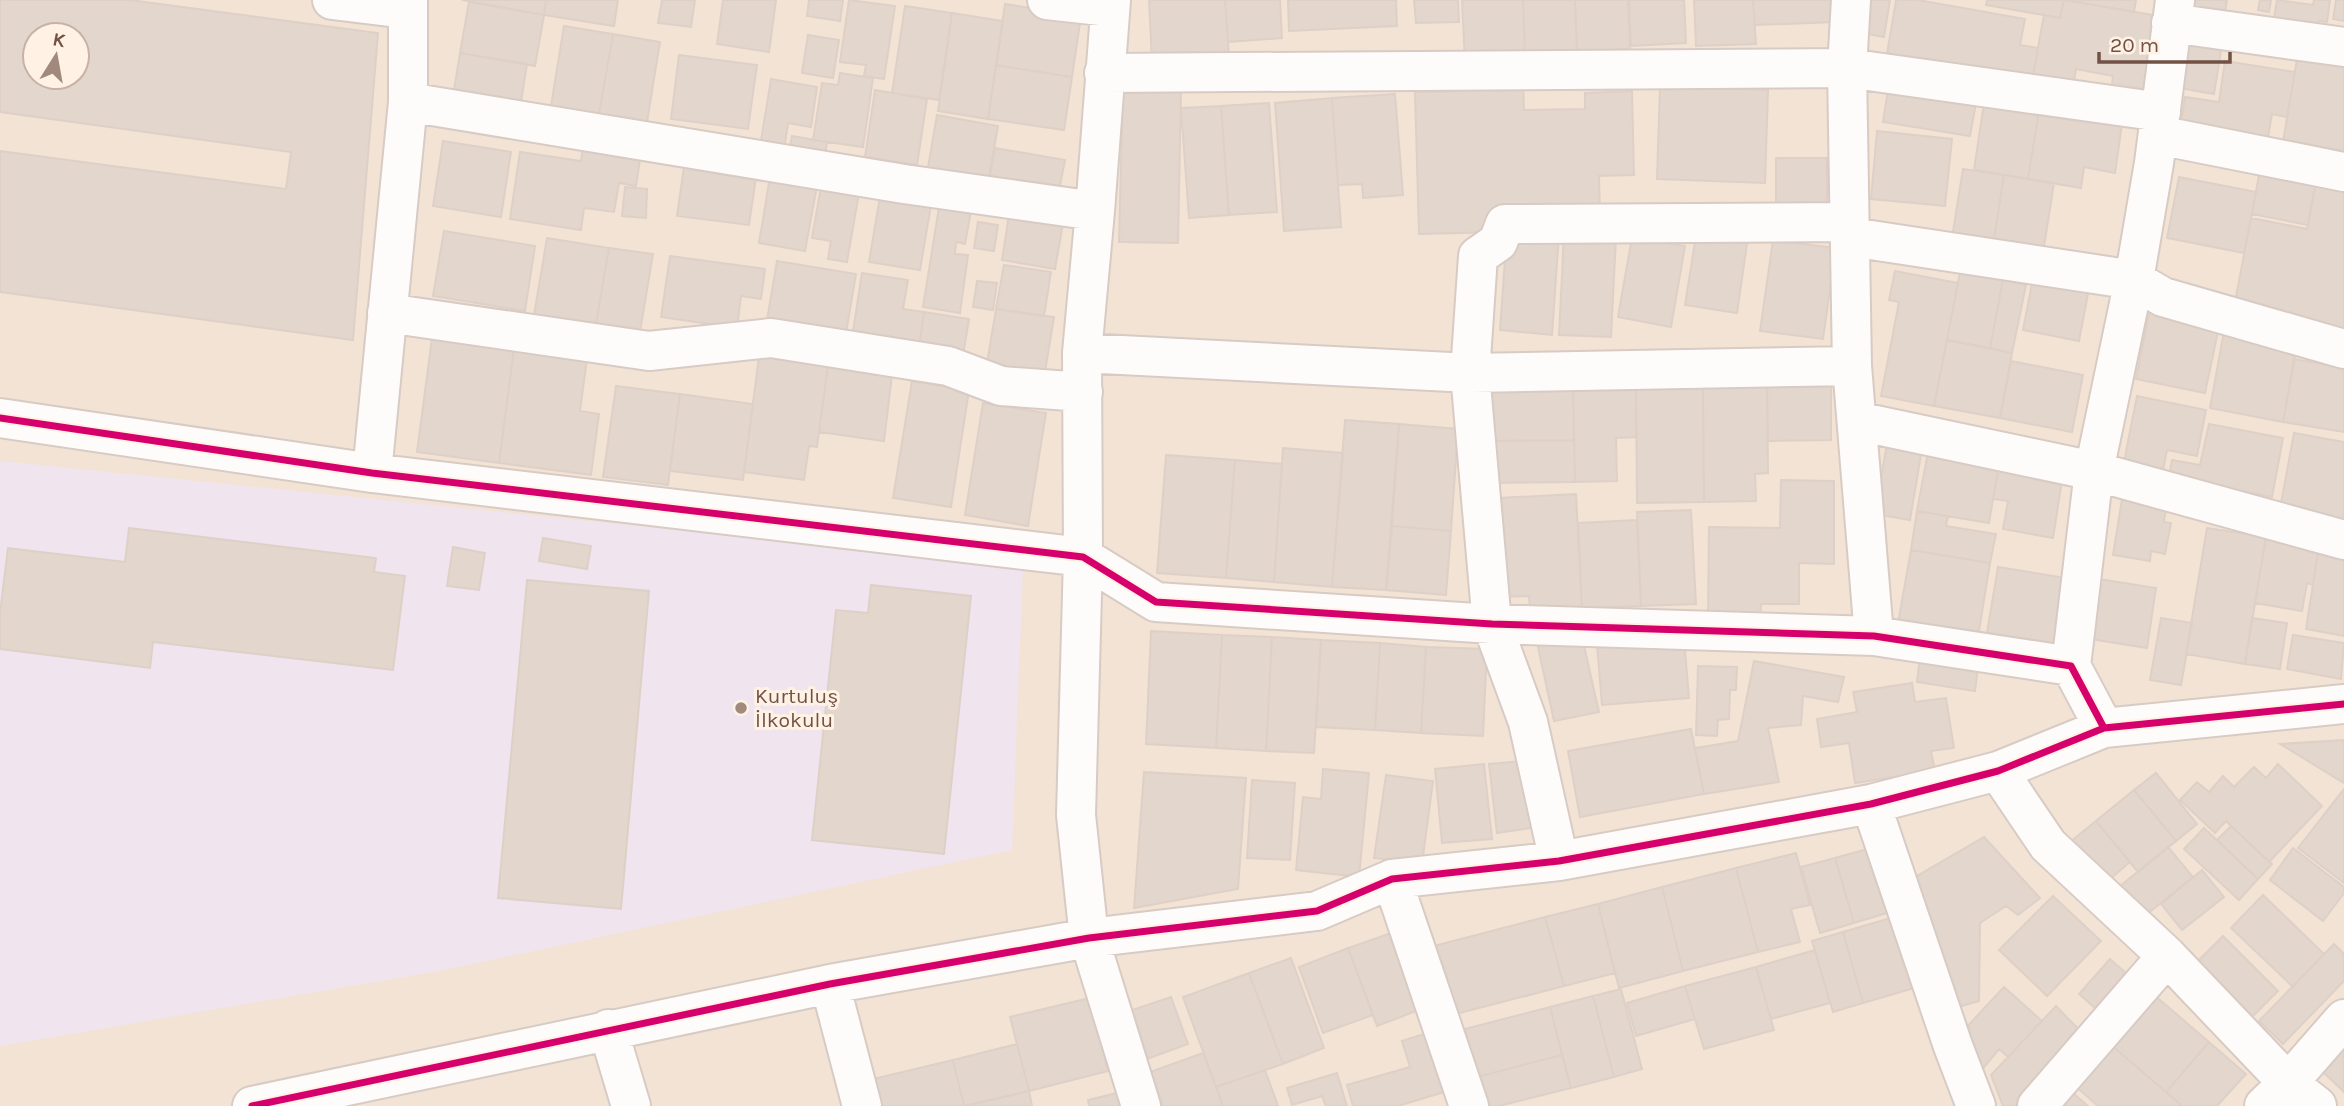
<svg xmlns="http://www.w3.org/2000/svg" width="2344" height="1106" viewBox="0 0 2344 1106" font-family="Karla,sans-serif">
  <style>
    .residential { fill: #f2e3d5; fill-rule: evenodd }
    .education { fill: #f0e4ef }
    .building { fill: #e2d6cd; stroke: #dfd0c7; stroke-width: 2; fill-rule: evenodd }
    .lines { fill: none; stroke-linecap: round; stroke-linejoin: round }
    .minor-casing { stroke: #d7cbc4; stroke-width: 42 }
    .minor { stroke: #fefcfb; stroke-width: 38 }
    .cycleway-casing { stroke: #fff2e5; stroke-width: 11 }
    .cycleway { stroke: #d6006c; stroke-width: 7 }
    .poi-dot { fill: #a1897e; stroke: #fff2e5; stroke-width: 2.5 }
    .labels { text-anchor: middle; stroke-width: 6; stroke-linejoin: round; paint-order: stroke }
    .poi-label { font-size: 21px; fill: #735246; stroke: #fff2e5; text-anchor: start }
  </style>
  <rect width="100%" height="100%" fill="#f6eee5"/>
  <path class="residential" d="M0 0H2344V1106H0ZM35 35H77V77H35Z"/>
  <path class="education" d="M0 461 1023 565 1012 850 439 971 0 1046Z"/>
  <path class="building" d="M0 0H130L378 33 353 340 0 292V151L286 189 291 152 0 112ZM35 35H77V77H35Z
    M462 0H546L544 15Z
    M546 0H618L614 26 544 15Z
    M662 0H695L691 27 658 23Z
    M723 0H776L769 52 717 44Z
    M809 0H843L840 21 807 16Z
    M849 0 895 6 884 79 864 76 866 65 840 62Z
    M1149 0H1225L1229 56 1152 61Z
    M1225 0H1280L1282 38 1228 42Z
    M1288 0H1396L1397 26 1289 31Z
    M1414 0H1458L1459 22 1416 23Z
    M1462 0H1523L1525 53 1465 62Z
    M1523 0H1575L1577 52 1525 53Z
    M1575 0H1628L1630 49 1577 52Z
    M1629 0H1684L1686 43 1631 46Z
    M1694 0H1753L1756 44 1696 46Z
    M1753 0H1834L1835 22 1755 25Z
    M1868 0H1890L1884 37 1862 33Z
    M1896 0H1918L2025 19 2020 45 2038 48 2031 86 1886 60Z
    M1987 0H2064L2060 18 1986 5Z
    M2064 0 2160 16 2145 99 2111 93 2113 76 2076 69 2073 86H2031L2044 15 2060 18Z
    M2066 0H2136L2134 12Z
    M2189 0H2227L2224 20 2187 14Z
    M2260 0H2271L2269 12 2258 10Z
    M2277 0 2313 5 2314 0H2330L2327 22 2319 21 2317 32 2273 24Z
    M2336 0H2344V21L2333 19Z
    M469 2 544 15 535 66 460 53Z
    M1005 4 1081 16 1072 77 996 65Z
    M905 6 952 13 939 100 892 93Z
    M952 13 1003 21 988 119 938 111Z
    M564 26 613 34 599 114 551 106Z
    M613 34 660 42 647 122 599 114Z
    M808 35 839 40 833 78 802 73Z
    M2187 40 2222 45 2214 94 2179 88Z
    M460 53 527 64 519 114 452 103Z
    M2298 53 2344 61V158L2282 148Z
    M679 55 757 65 748 129 671 119Z
    M2225 61 2295 72 2287 117 2272 114 2266 148 2179 134 2185 97 2219 102Z
    M996 65 1072 77 1064 130 988 119Z
    M840 73 873 78 863 147 813 140 822 83 838 85Z
    M1890 77 1978 92 1970 136 1883 122Z
    M771 79 817 87 811 127 788 123 783 157 759 153Z
    M1523 84 1524 110 1585 109V93L1632 91 1634 175 1599 176 1600 214 1500 232 1419 234 1415 92 1458 91V86Z
    M1660 86 1768 90 1765 183 1657 179Z
    M1123 89 1181 91 1178 243 1119 242Z
    M875 90 927 99 917 165 865 157Z
    M1395 94 1403 195 1363 198 1362 184 1338 185 1332 98Z
    M1985 96 2040 104 2028 179 1974 170Z
    M1332 98 1341 227 1284 231 1275 103Z
    M1269 103 1277 212 1229 215 1221 106Z
    M2040 104 2123 117 2115 173 2084 167 2081 188 2028 179Z
    M1221 106 1229 215 1189 218 1181 108Z
    M937 115 998 126 987 189 926 179Z
    M1877 131 1952 139 1945 206 1871 199Z
    M792 136 827 142 823 168 787 163Z
    M443 141 511 152 501 217 433 206Z
    M583 145 641 153 636 186 619 183 614 212 584 208 581 230 510 219 520 152 581 161Z
    M995 148 1065 160 1058 196 988 184Z
    M1776 158H1827V207H1776Z
    M685 160 757 170 749 225 677 216Z
    M1963 169 2004 175 1993 245 1952 238Z
    M2004 175 2054 183 2043 253 1993 245Z
    M2259 175 2315 186 2308 225 2252 214Z
    M770 177 817 186 805 251 759 243Z
    M2179 177 2256 192 2244 253 2167 238Z
    M2315 186 2344 192V329L2234 307 2251 218 2307 229Z
    M625 187 647 189 646 218 622 216Z
    M821 187 859 193 847 262 828 259 831 241 812 238Z
    M881 191 932 199 920 270 869 262Z
    M939 207 971 211 965 244 956 242 955 254 968 255 960 313 923 307Z
    M1010 208 1064 218 1055 269 1002 260Z
    M978 222 998 225 994 251 974 248Z
    M1697 229 1748 237 1737 313 1685 305Z
    M1507 230 1559 234 1552 335 1500 330Z
    M444 231 535 246 525 311 433 296Z
    M1564 234 1616 237 1611 337 1559 335Z
    M1632 237 1685 246 1671 327 1618 317Z
    M547 238 609 248 595 330 533 321Z
    M1773 240 1836 248 1823 339 1760 331Z
    M609 248 653 254 639 337 595 330Z
    M670 256 765 269 761 299 741 296 737 328 661 317Z
    M777 261 856 274 845 339 766 326Z
    M1004 265 1051 272 1044 316 996 309Z
    M1895 271 1958 283 1934 406 1881 396 1899 302 1889 300Z
    M1960 272 2003 280 1990 348 1947 340Z
    M862 273 908 280 903 309 924 312 919 348 852 338Z
    M2034 273 2090 283 2079 341 2023 330Z
    M2003 280 2026 285 2012 353 1990 348Z
    M977 281 997 283 993 310 973 307Z
    M2150 308 2220 322 2205 393 2136 379Z
    M996 309 1054 317 1043 384 985 375Z
    M924 312 969 319 963 355 919 348Z
    M2225 326 2298 340 2283 422 2210 408Z
    M433 331 515 341 499 463 417 452Z
    M1947 340 2012 353 2000 418 1934 406Z
    M515 341 588 351 580 411 599 414 591 475 499 463Z
    M760 349 829 358 817 447 809 446 804 480 744 472Z
    M829 358 893 367 884 441 819 432Z
    M2294 359 2344 368V432L2283 422Z
    M2011 361 2083 375 2072 432 2000 418Z
    M912 381 969 390 951 507 893 498Z
    M616 386 680 394 668 485 603 477Z
    M1831 386V440L1768 441 1767 387Z
    M1767 387 1768 473 1755 474 1756 501 1704 502 1703 388Z
    M1636 388V437L1616 438 1617 481 1575 482 1573 389Z
    M1636 388H1703L1704 502 1637 503Z
    M1573 389 1574 440 1489 441 1488 391Z
    M680 394 753 404 743 480 670 471Z
    M2137 396 2206 410 2197 456 2167 450 2162 475 2123 467Z
    M983 403 1046 413 1028 526 965 515Z
    M1345 420 1399 424 1386 590 1332 587Z
    M1399 424 1458 429 1451 531 1392 526Z
    M2209 424 2283 438 2272 497 2217 486 2167 488 2172 460 2200 465Z
    M2294 433 2344 442V527L2279 514Z
    M1888 437 1923 443 1910 520 1875 514Z
    M1574 440 1575 482 1490 483 1489 441Z
    M1283 448 1343 453 1332 587 1274 582Z
    M1928 452 1999 464 1989 523 1917 511Z
    M1166 455 1235 460 1226 578 1157 573Z
    M1235 460 1282 464 1274 582 1226 578Z
    M1999 464 2063 474 2053 538 2003 529 2008 501 1993 499Z
    M1781 480 1834 481V564L1799 563V604H1761L1760 624 1708 623 1709 527 1780 528Z
    M2123 493 2167 500 2164 522 2171 523 2165 554 2151 551 2150 561 2113 555Z
    M1576 494 1582 608 1530 611 1529 596 1503 597 1498 498Z
    M1691 510 1696 604 1641 606 1637 512Z
    M1917 511 1948 516 1946 526 1996 534 1990 563 1911 550Z
    M1637 520 1641 606 1582 608 1578 523Z
    M1392 526 1451 531 1446 595 1386 590Z
    M129 528 376 558 374 572 405 576 393 670 153 642 150 668 0 649V613L8 548 125 562Z
    M2207 528 2266 537 2245 664 2186 654Z
    M2266 537 2319 546 2313 585 2307 583 2302 611 2255 603Z
    M543 538 591 546 587 569 539 561Z
    M2319 546 2344 550V636L2306 629Z
    M453 547 485 553 479 590 447 586Z
    M1911 550 1990 563 1978 637 1898 623Z
    M1998 567 2072 579 2061 651 1986 639Z
    M2099 579 2156 588 2147 648 2090 639Z
    M527 580 649 591 621 909 498 898Z
    M871 585 971 596 944 854 812 840 836 610 868 613Z
    M2161 618 2192 623 2181 685 2150 680Z
    M2252 618 2287 623 2280 669 2245 664Z
    M1151 631 1222 635 1216 748 1146 744Z
    M1222 635 1272 637 1266 751 1216 748Z
    M2293 635 2344 643 2341 679 2287 669Z
    M1272 637 1321 640 1314 753 1266 751Z
    M1582 637 1599 712 1554 721 1538 647Z
    M1684 639 1689 698 1602 705 1597 645Z
    M1321 640 1380 643 1375 730 1316 727Z
    M1380 643 1426 647 1421 733 1375 730Z
    M1426 647 1487 649 1483 736 1421 733Z
    M1921 650 1979 658 1975 691 1917 682Z
    M1754 661 1844 677 1838 702 1803 696 1801 725 1768 728 1779 782 1704 794 1695 748 1738 741Z
    M1698 666 1737 667 1736 690H1730L1729 719 1718 720 1717 736 1696 735Z
    M1912 683 1915 702 1946 698 1954 748 1931 751 1935 771 1855 783 1849 743 1821 747 1817 719 1857 712 1853 692Z
    M1691 729 1704 794 1580 817 1568 751Z
    M2344 740V783L2280 744Z
    M1523 761 1531 828 1497 833 1489 764Z
    M1484 764 1492 839 1442 843 1435 769Z
    M2278 764 2322 806 2269 862 2226 821 2215 833 2180 800 2197 782 2209 792 2223 776 2234 787 2254 767 2266 778Z
    M1323 769 1369 773 1359 877 1296 870 1303 797 1321 799Z
    M1144 772 1246 778 1238 889 1134 908Z
    M2156 773 2197 824 2176 841 2134 790Z
    M1386 775 1433 781 1422 864 1374 858Z
    M1252 780 1295 783 1290 860 1247 858Z
    M2344 789V883L2298 848Z
    M2134 790 2176 841 2138 872 2096 821Z
    M2096 821 2130 862 2103 885 2069 843Z
    M2231 826 2272 864 2258 879 2217 840Z
    M2204 828 2258 879 2239 900 2184 849Z
    M1984 837 2040 898 2018 915 2006 906 1980 923 1979 1001 1955 1008 1917 876Z
    M2168 847 2193 877 2137 922 2113 892Z
    M1871 848 1890 912 1854 923 1835 858Z
    M2293 848 2344 887V893L2323 921 2270 880Z
    M1796 853 1810 905 1791 909 1800 942 1758 952 1736 868Z
    M1835 858 1854 923 1820 933 1801 867Z
    M1736 868 1758 952 1683 971 1662 887Z
    M2202 870 2224 897 2182 930 2161 904Z
    M1662 887 1683 971 1619 988 1598 904Z
    M2263 895 2324 954 2293 987 2231 928Z
    M2053 896 2101 941 2047 996 1999 950Z
    M1598 904 1615 973 1564 986 1545 917Z
    M1545 917 1564 986 1452 1015 1434 946Z
    M1894 917 1914 988 1863 1003 1843 932Z
    M1843 932 1863 1003 1833 1012 1812 941Z
    M1391 933 1419 1010 1377 1026 1348 948Z
    M2223 936 2278 991 2250 1019 2195 964Z
    M2334 944 2344 954V981L2283 1044 2259 1021Z
    M1348 948 1373 1015 1323 1033 1299 967Z
    M1815 950 1830 1003 1771 1019 1756 967Z
    M1291 958 1324 1048 1283 1064 1249 973Z
    M2110 959 2134 980 2103 1015 2079 994Z
    M1756 967 1774 1030 1704 1049 1685 986Z
    M1249 973 1283 1064 1216 1087 1183 997Z
    M1685 986 1695 1019 1636 1036 1627 1003Z
    M2004 987 2042 1021 2008 1057 1999 1049 1980 1072 1963 1031Z
    M1621 989 1642 1069 1614 1077 1593 996Z
    M2153 994 2209 1042 2166 1092 2110 1044Z
    M1593 996 1614 1077 1571 1088 1550 1007Z
    M1171 997 1188 1044 1147 1059 1129 1011Z
    M1090 998 1108 1071 1029 1091 1010 1017Z
    M2056 1006 2090 1041 2028 1106H2003L1991 1075Z
    M1550 1007 1562 1055 1477 1077 1465 1029Z
    M1434 1031 1451 1090 1398 1106H1353L1347 1085 1410 1067 1402 1041Z
    M2209 1042 2246 1074 2217 1106H2182L2166 1092Z
    M1017 1044 1029 1091 964 1106 953 1060Z
    M2110 1044 2180 1104 2178 1106H2098L2074 1085Z
    M2344 1049V1092L2322 1071Z
    M1203 1053 1223 1106H1163L1150 1072Z
    M1562 1055 1571 1088 1499 1106H1484L1477 1077Z
    M953 1060 964 1106H871L865 1081Z
    M1265 1070 1278 1106H1223L1216 1087Z
    M1337 1073 1347 1106H1326L1322 1096 1292 1105 1287 1088Z
    M2067 1088 2088 1106H2052Z
    M1029 1091 1032 1106H966Z
    M1121 1092 1124 1106H1089L1088 1100Z"/>
  <g class="lines">
    <g class="minor-casing">
      <path id="minor" d="M332 0 406 9
        M1047 0 1110 7
        M1111 0 1095 211 1082 353 1083 557 1076 815 1089 938 1141 1106
        M1851 0 1847 68 1852 366 1874 636
        M2171 23 2344 47
        M1104 73 1847 68 2161 112
        M408 102 904 184 1095 211
        M2158 135 2344 172
        M1851 237 2134 280 2163 297 2344 349
        M387 313 649 351 771 338 948 366 1001 386 1083 392
        M1082 353 1470 373 1852 366
        M0 418 372 473 1083 557 1156 602 1492 624 1874 636 2071 666 2104 728
        M1857 421 2094 471 2344 540
        M372 473 408 102V0
        M2071 666 2094 471 2134 280 2154 163 2175 0
        M1998 771 2048 845 2167 956 2288 1083 2317 1106
        M1871 804 1953 1046 1976 1106
        M1559 861 1528 722 1492 624 1470 373 1478 256 1498 242 1505 224 1848 222
        M1392 879 1469 1106
        M830 984 862 1106
        M608 1029 631 1106
        M252 1106 830 984 1089 938 1317 911 1392 879 1559 861 1871 804 1998 771 2104 728 2344 704
        M2037 1106 2167 956
        M2264 1106 2288 1083 2344 1019"/>
    </g>
    <use href="#minor" class="minor"/>
    <g class="cycleway-casing">
      <path id="cycleway" d="M0 418 372 473 1083 557 1156 602 1492 624 1874 636 2071 666 2104 728
        M252 1106 830 984 1089 938 1317 911 1392 879 1559 861 1871 804 1998 771 2104 728 2344 704"/>
    </g>
    <use href="#cycleway" class="cycleway"/>
  </g>
  <circle class="poi-dot" cx="741" cy="708" r="7"/>
  <g class="labels">
    <g class="poi-label">
      <text x="755" y="703">Kurtuluş<tspan x="755" dy="24">İlkokulu</tspan></text>
    </g>
  </g>
  <g transform="translate(56 56) rotate(11)"><circle r="33" fill="#fff2e5" stroke="#c7b2a5" stroke-width="2"/>
  <path d="M0-5L12 26L0 18L-12 26Z" fill="#a1897e"/>
  <text y="-10" font-size="19" font-weight="bold" text-anchor="middle" fill="#735246">K</text>
  </g>
  <path d="M2099 52v10h131v-10" fill="none" stroke="#735246" stroke-width="3.5"/>
  <text x="2110" y="52" font-size="21" fill="#735246" stroke="#fff2e5" stroke-width="5" paint-order="stroke">20 m</text>
</svg>
